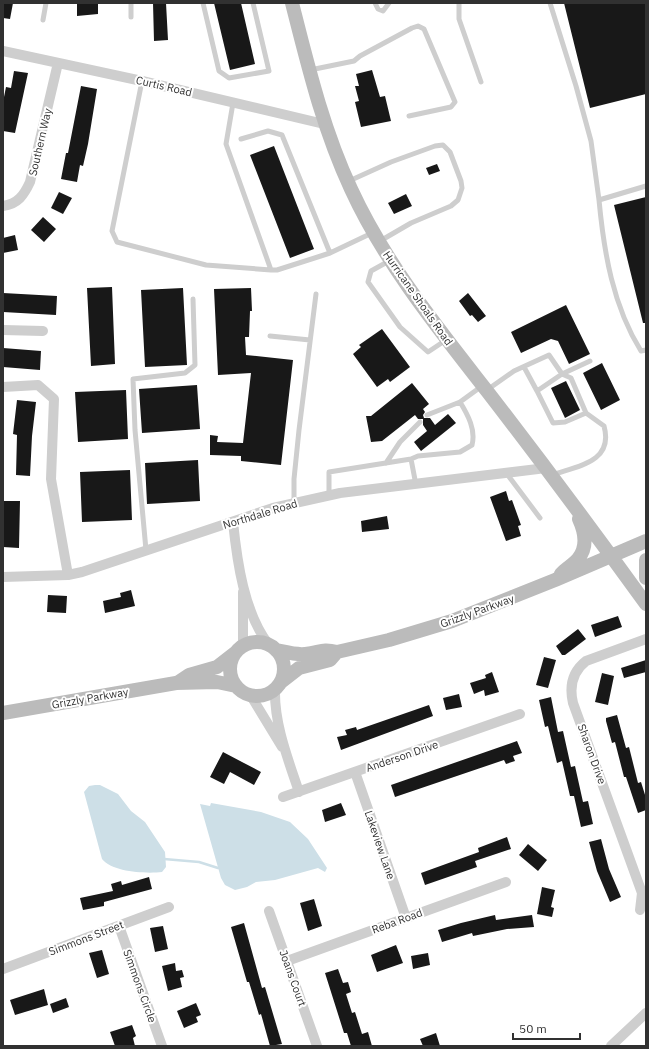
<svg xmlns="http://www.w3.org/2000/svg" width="649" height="1049" viewBox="0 0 649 1049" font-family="'IBM Plex Sans',sans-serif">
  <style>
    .water { fill: #cddfe7 }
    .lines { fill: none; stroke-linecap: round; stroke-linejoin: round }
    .stream { stroke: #cddfe7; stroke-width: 2.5 }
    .building { fill: #181818 }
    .lane { stroke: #cecece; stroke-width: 5 }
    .street { stroke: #cecece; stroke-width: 10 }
    .secondary { stroke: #bbb; stroke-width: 14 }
    .labels { text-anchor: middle; stroke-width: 4; stroke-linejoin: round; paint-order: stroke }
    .street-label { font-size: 11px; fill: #313131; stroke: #fff }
  </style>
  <rect width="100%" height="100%" fill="#fff"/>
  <path class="water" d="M95 785H100L118 794 131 811 145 822 165 852 166 867 162 872C146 874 112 872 102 859L84 792 89 786Z
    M211 803 261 812 290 822 308 839 327 868 325 872 318 868 275 880 256 882 247 887 235 890 225 885 221 878 200 804 210 806Z"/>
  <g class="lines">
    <path class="stream" d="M164 859 199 862 218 868"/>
  </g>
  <path class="building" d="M3 3H13L10 19 3 18Z
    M77 3H98V14L77 16Z
    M153 3H166L168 40 154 41Z
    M214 3H241L255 64 230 70Z
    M564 3H646V94L590 108Z
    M372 70 380 97 385 96 391 121 361 127 355 102 359 101 355 86H359L356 74Z
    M14 71 28 73 15 133 3 131V102L6 87 11 88Z
    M81 86 97 89 88 144 83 166 80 165 77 182 61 179 66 153H68Z
    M274 146 314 249 290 258 250 155Z
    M437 164 440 171 429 175 426 168Z
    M59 192 72 198 63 214 51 208Z
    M406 194 412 206 394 214 388 203Z
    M646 197V323H643L614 205Z
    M43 217 56 229 44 242 31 230Z
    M15 235 18 250 3 253V238Z
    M112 287 115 364 91 366 87 288Z
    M183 288 187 365 145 367 141 290Z
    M251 288 252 311H250L249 337H245L246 355 293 360 281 465 241 461V456L210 455V435L218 436 217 442 243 443 251 373 218 375 214 289Z
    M3 293 57 296 56 315 3 312Z
    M468 293 486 316 478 322 472 315 470 316 459 301Z
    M566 305 590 354 569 364 558 341 551 339 521 353 511 332Z
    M382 329 410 367 390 382 388 379 377 387 353 354 361 347 359 345Z
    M3 348 41 351 40 370 3 367Z
    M602 363 620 400 601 410 583 373Z
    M566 381 580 410 565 418 551 388Z
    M412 383 429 404 423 409 425 412 423 415 424 418H430L435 425 448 414 456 423 421 451 414 442 427 431 423 425V419H418L415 415 382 441 371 442 366 416H371Z
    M197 385 200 429 142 433 139 389Z
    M126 390 128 439 78 442 75 392Z
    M17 400 36 402 32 436 30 476 16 475 17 435 13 434Z
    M198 460 200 501 147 504 145 463Z
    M130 470 132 520 82 522 80 472Z
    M506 491 509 501 512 500 521 525 518 526 521 536 506 541 490 497Z
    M3 501H20L19 548 3 547Z
    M387 516 389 529 362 532 361 521Z
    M131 590 135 606 105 613 103 601 121 597 120 593Z
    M48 595 67 596 66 613 47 612Z
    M618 616 622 627 595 637 591 625Z
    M578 629 586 639 565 655H562L556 646Z
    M544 657 556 660 548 688 536 685Z
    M646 660V672L624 678 621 668Z
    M492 672 499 692 485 696 484 690 474 694 470 683 486 678 485 675Z
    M602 673 614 676 608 705 595 702Z
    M459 694 462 707 446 710 443 698Z
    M551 697 558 732 563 731 571 767 575 766 583 802 588 801 593 824 581 827 574 796H570L562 761 557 763 548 726 545 727 539 700Z
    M429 705 433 716 341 750 337 737 347 735 345 730 356 727 357 730Z
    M617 715 626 748 629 747 638 783 641 782 646 798V810L638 813 626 777H624L615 742 612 743 606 721V718Z
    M517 741 522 753 513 756 515 761 506 764 504 760 395 797 391 785Z
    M223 752 261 772 254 785 230 772 224 784 210 777Z
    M341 803 346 815 325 822 322 810Z
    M507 837 511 849 475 861 477 867 425 885 421 873 479 852 478 848Z
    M601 839 609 869 621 897 610 902 597 871 589 842Z
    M528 844 547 860 538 871 519 855Z
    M149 877 152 889 104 902V906L83 910 80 898 113 891 111 884 121 881 122 885Z
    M542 887 555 890 551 907 554 908 552 917 537 914Z
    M314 899 322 926 308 931 300 903Z
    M495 915 496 920 532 915 534 927 507 929 473 936 472 933 442 942 438 930 461 923Z
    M244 923 262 988 265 987 282 1044 270 1046 261 1014 259 1015 249 982H247L231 927Z
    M163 926 168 949 155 952 150 928Z
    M396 945 403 963 377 972 371 955Z
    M102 950 109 974 97 978 89 953Z
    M428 953 430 965 413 969 411 956Z
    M175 963 176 971 182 970 184 977 180 978 182 987 168 991 162 966Z
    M338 969 343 983 348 982 351 992 346 994 352 1013 355 1012 362 1034 368 1032 372 1046H351L347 1033H344L325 973Z
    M44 989 48 1005 15 1015 10 1000Z
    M66 998 69 1007 53 1013 50 1004Z
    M196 1003 201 1015 196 1017 198 1022 184 1028 177 1011Z
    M132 1025 136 1036 133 1038 135 1046H115L110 1032Z
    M436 1033 440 1046H423L420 1039Z"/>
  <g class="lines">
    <path class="lane" d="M131 3V17
      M203 3 219 71 229 78 269 71 253 3
      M375 3 378 9 383 11 389 3
      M459 3V19L481 82
      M550 3 576 86 591 141 599 200
      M43 20 46 3
      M310 70 354 61 360 56 412 28 418 26 424 29 455 102 451 107 409 116
      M142 81 112 231 117 242 206 265 271 270
      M233 103 226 144 271 270H277L330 253 282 135 268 131 241 139
      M349 181 391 162 435 146 443 145 450 152 461 181 462 188 458 200 451 206 411 223 380 241
      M646 186 599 200C604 253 613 306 641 351L646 350
      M330 253 372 233
      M389 261 371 271 368 282 400 327 428 352 446 340
      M270 336 310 340
      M524 367 537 391
      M562 374 571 378 586 413
      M562 374 590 361
      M487 390 514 371 549 355 562 374 537 391 553 423 565 422 586 413 604 426C614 462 578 466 552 475
      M427 415 460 402
      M386 463 400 442 420 422
      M507 474 540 518
      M416 485 411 459 418 456 460 452 472 445C476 430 468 415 460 402L482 386
      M329 495V472L411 459
      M294 502V479L299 430 316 294
      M146 550 135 430 133 379 185 373 195 365 193 299"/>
    <path class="street" d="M3 51 142 81 324 124
      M3 206C18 204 24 195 30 182L58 63
      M3 330 43 331
      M3 387 38 385 54 399 51 479 68 575
      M233 522C237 561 244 613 269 645
      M3 577 68 575 82 572 273 508 340 493 546 468
      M243 646V592
      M275 689C274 724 288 759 299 792
      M251 696 282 747
      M355 772 406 918
      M283 797 520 714
      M640 910 642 893 573 703C569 686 572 672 586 661L646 639
      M269 911 317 1046
      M119 926 162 1046
      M287 961 506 882
      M3 969 169 907
      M611 1046 646 1013"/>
    <path class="secondary" d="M292 3C308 66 323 129 351 189 385 263 437 327 487 391 541 461 594 532 646 604
      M646 560V578
      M561 574C566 568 573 565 578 559 588 547 585 532 579 519
      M230 669a27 27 0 1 1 54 0a27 27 0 1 1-54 0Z
      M276 650C286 652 295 655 305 654 320 653 321 648 337 652L389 640 452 621 555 580 646 541
      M281 682 299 668 330 660 337 652
      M177 683 189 675 217 667 235 653
      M3 713 176 683 217 682 236 686"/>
  </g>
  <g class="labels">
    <g class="street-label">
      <text transform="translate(164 86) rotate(13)" y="4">Curtis Road</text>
      <text transform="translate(40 142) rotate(-77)" y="4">Southern Way</text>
      <text transform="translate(418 298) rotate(55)" y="4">Hurricane Shoals Road</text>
      <text transform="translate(260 514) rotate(-17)" y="4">Northdale Road</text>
      <text transform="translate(477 611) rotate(-20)" y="4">Grizzly Parkway</text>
      <text transform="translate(90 698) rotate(-10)" y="4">Grizzly Parkway</text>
      <text transform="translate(592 754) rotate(70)" y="4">Sharon Drive</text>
      <text transform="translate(402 756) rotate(-19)" y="4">Anderson Drive</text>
      <text transform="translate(380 845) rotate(71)" y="4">Lakeview Lane</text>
      <text transform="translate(397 921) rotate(-20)" y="4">Reba Road</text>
      <text transform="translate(86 938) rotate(-21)" y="4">Simmons Street</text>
      <text transform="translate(293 978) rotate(70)" y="4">Joans Court</text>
      <text transform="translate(140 986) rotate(70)" y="4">Simmons Circle</text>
    </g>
  </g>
  <rect width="649" height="1049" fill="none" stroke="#313131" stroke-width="8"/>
  <path d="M513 1033v6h67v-6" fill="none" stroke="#313131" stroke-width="2"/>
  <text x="519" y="1033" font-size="12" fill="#313131" stroke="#ffffff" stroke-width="3" paint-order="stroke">50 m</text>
</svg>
